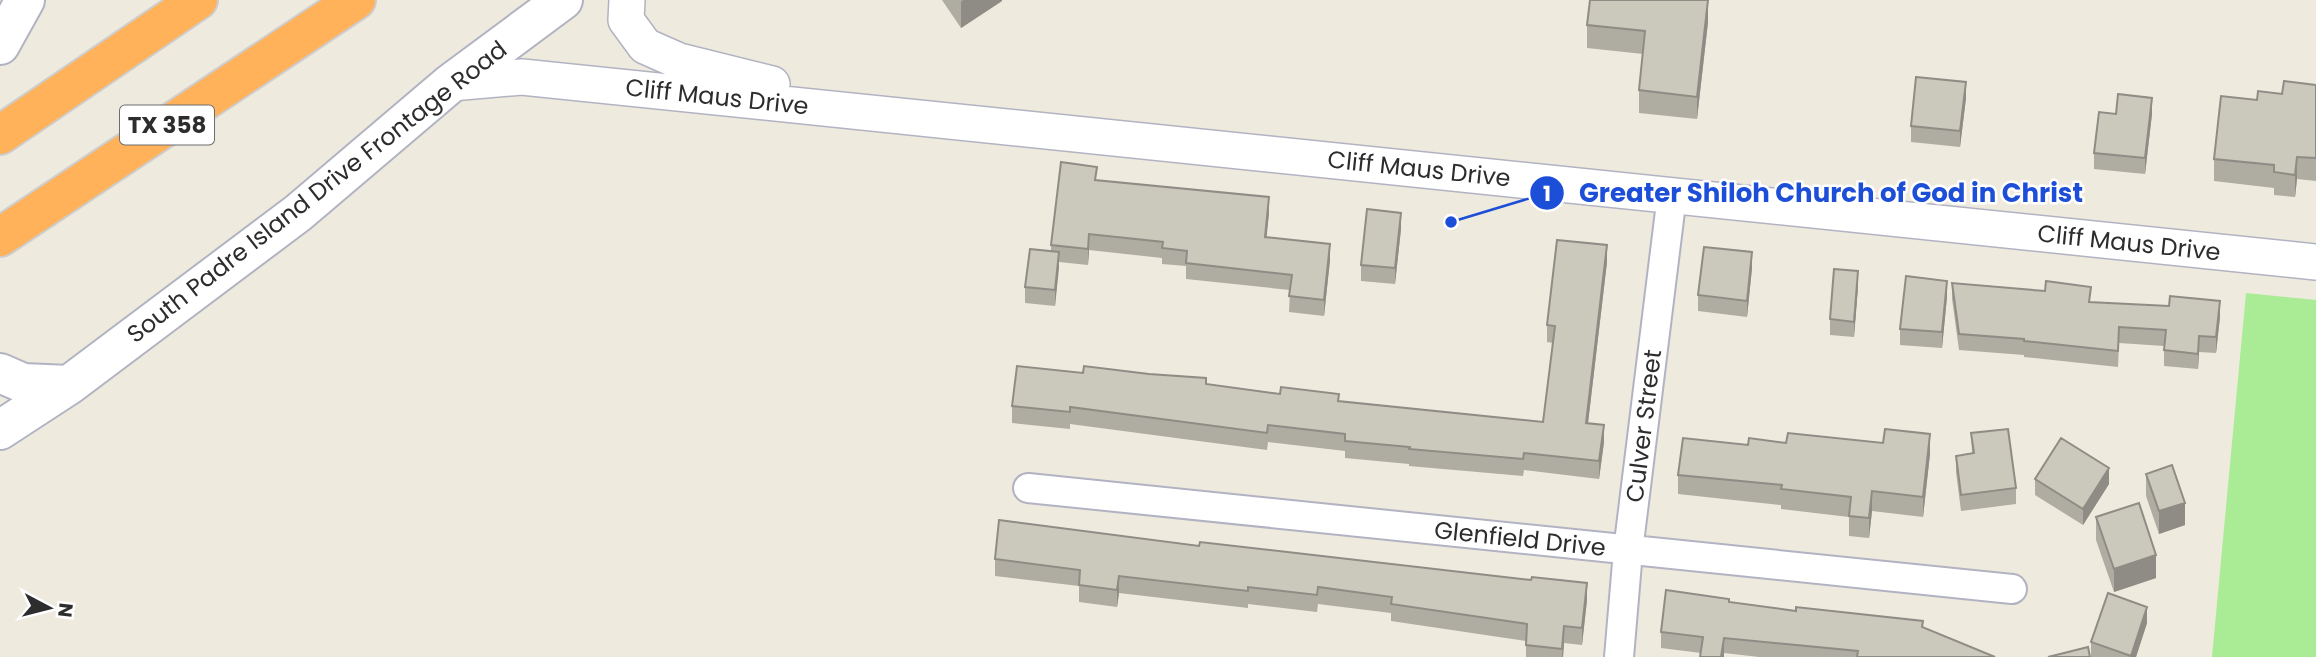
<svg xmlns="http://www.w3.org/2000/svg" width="2316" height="657" viewBox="0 0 2316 657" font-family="Poppins,sans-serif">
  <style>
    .green { fill: #aaeb95 }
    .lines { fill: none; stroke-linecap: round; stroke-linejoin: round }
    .minor-casing { stroke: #b2b3c2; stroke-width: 32 }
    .tertiary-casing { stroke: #b2b3c2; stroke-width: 38 }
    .secondary-casing { stroke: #b2b3c2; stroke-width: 42 }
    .motorway-casing { stroke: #cdcdcd; stroke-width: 42 }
    .minor { stroke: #fff; stroke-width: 28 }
    .tertiary { stroke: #fff; stroke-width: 35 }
    .secondary { stroke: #fff; stroke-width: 38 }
    .motorway { stroke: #ffb259; stroke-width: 38 }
    .wall { fill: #afaca2 }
    .shaded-wall { fill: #8e8c84 }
    .building { fill: #cbc8bc; stroke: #8e8c84; stroke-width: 2 }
    .labels { text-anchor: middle; stroke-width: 5; stroke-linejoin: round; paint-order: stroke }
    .shield { fill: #fff; stroke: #6c6c6c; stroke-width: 2 }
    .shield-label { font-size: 23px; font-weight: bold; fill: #2d2d2d }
    .street-label { font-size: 24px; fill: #2d2d2d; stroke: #fff }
    .leader { fill: none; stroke: #1d4ed8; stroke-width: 2.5 }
    .callout-dot { fill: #1d4ed8; stroke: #fff; stroke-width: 2.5 }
    .mark-label { font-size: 21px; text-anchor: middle; font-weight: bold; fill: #fff }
    .callout-label { font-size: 26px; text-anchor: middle; font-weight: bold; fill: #1d4ed8; stroke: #fff; stroke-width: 5; stroke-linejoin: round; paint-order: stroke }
  </style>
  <rect width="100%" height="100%" fill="#efeade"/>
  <path class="green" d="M2246 293 2316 300V657H2212Z"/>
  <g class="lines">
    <g class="minor-casing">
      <path id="minor" d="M1028 488 2012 589
        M1619 657 1628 551 1672 195"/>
    </g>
    <g class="tertiary-casing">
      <path id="tertiary" d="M627 0 626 20 645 46 679 61 772 84
        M451 83 522 77 2316 262"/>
    </g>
    <g class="secondary-casing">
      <path id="secondary" d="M0 45 25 0
        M0 373 23 383 69 385
        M0 430 69 385 298 213 451 83 563 0"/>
    </g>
    <g class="motorway-casing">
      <path id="motorway" d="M0 135 198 0
        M0 237 356 0"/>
    </g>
    <use href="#minor" class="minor"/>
    <use href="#tertiary" class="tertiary"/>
    <use href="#secondary" class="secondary"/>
    <use href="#motorway" class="motorway"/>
  </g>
  <path class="wall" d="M942 0H1002V1L961 28Z
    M1708 22 1697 119 1639 113V90L1643 54 1587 48V25Z
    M2316 85V181L2297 179 2295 197 2274 195V188L2214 181V159L2257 100Z
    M1966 98 1960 147 1911 142V126Z
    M2116 114H2152L2145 174 2094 169V153Z
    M1097 180 1269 213 1266 237 1330 260 1324 316 1289 312 1290 290 1186 279V266L1162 264V258L1089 250 1088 265 1059 262 1055 306 1025 303V287L1051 251V245Z
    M1401 229 1395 284 1361 281V265Z
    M1607 262 1588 423 1604 442 1599 479 1524 470 1523 476 1409 466V464L1345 458V451L1268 442 1267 450 1070 424V429L1012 423V406L1083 373 1206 384 1339 401 1543 422 1553 343 1547 342V325Z
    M1752 268 1747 317 1698 311V295Z
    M1952 283 2091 302 2220 317 2216 353 2199 352 2198 369 2164 366V346L2119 343 2118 367 2024 357V355L1959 350 1952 299Z
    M1858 287 1854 337 1830 335V319Z
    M1947 297 1942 348 1900 345V329Z
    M1971 433 2016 488V504L1961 511 1956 472V456L1972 453Z
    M1748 445 1930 454 1923 517 1872 511 1869 538 1849 536V517L1781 509V505L1678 494V475Z
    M2146 474 2185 525 2159 534 2146 496Z
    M2035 479 2109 484 2083 525 2035 495Z
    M2096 517 2156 578 2114 592 2096 540Z
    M995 559 1587 600 1582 645 1564 643 1563 657H1526V641L1391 621V613L1318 604 1317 612 1248 604V608L1119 593 1117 607 1079 602V586L995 576Z
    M1729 602 1923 628 1995 657H1759L1724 653H1701L1661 648V632Z
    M2147 623 2136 657H2091V642Z"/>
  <path class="shaded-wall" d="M963 0H1002V1L961 28V2Z
    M1708 0V22L1697 119V97Z
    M1966 82V98L1960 147V131Z
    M2152 98V114L2145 174V158Z
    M2297 157V179L2295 197V175Z
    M1269 197V213L1265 253V237Z
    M1401 213V229L1395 284V268Z
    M1089 234V250L1088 265V249Z
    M1330 244V260L1324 316V300Z
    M1607 245V262L1586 440V423Z
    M1059 252V268L1055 306V290Z
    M1752 252V268L1747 317V301Z
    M1858 271V287L1854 337V322Z
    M1947 281V297L1942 348V332Z
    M2220 301V317L2216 353V337Z
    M2199 336V352L2198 369V354Z
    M1604 425V442L1599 479V461Z
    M1930 434V454L1923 517V497Z
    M2109 468V484L2083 525V509Z
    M1872 491V511L1869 538V518Z
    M2185 503V525L2159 534V511Z
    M2156 555V578L2114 592V569Z
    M1119 576V593L1117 607V590Z
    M1587 583V600L1582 645V628Z
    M2147 607V623L2136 657H2131Z
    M1564 626V643L1563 657H1562Z
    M1724 638V657H1721Z"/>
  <path class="building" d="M1590 0H1708L1697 97 1639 90 1645 31 1587 25Z
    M1916 77 1966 82 1960 131 1911 126Z
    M2284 81 2316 85V158L2297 157 2295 175 2274 172V165L2214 159 2221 96 2257 100 2258 91 2282 94Z
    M2118 94 2152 98 2145 158 2094 153 2099 112 2116 114Z
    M1061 162 1097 167 1095 180 1269 197 1265 237 1330 244 1324 300 1289 296 1292 275 1186 263 1187 251 1162 248 1163 242 1089 234 1088 249 1051 245Z
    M1367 209 1401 213 1395 268 1361 265Z
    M1557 240 1607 245 1586 423 1604 425 1599 461 1524 453 1523 459 1409 449 1410 447 1345 441V434L1268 425 1267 433 1070 407V412L1012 406 1017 366 1083 373 1084 366 1149 374 1206 378V384L1280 394 1281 387 1339 394 1338 401 1543 422 1555 326 1547 325Z
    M1704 247 1752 252 1747 301 1698 295Z
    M1030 249 1059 252 1055 290 1025 287Z
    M1834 269 1858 271 1854 322 1830 319Z
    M1906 276 1947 281 1942 332 1900 329Z
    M2046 281 2091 287 2089 302 2169 306 2170 296 2220 301 2216 337 2199 336 2198 354 2164 350 2166 330 2119 327 2118 351 2024 341V339L1959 334 1952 283 2045 291Z
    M1885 429 1930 434 1923 497 1872 491 1869 518 1849 516 1851 497 1781 489 1782 485 1678 475 1683 438 1748 445 1749 438 1786 443 1788 433 1883 443Z
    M2008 429 2016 488 1961 495 1956 456 1974 453 1971 433Z
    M2061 438 2109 468 2083 509 2035 479Z
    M2172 465 2185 503 2159 511 2146 474Z
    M2139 503 2156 555 2114 569 2096 517Z
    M999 520 1199 546 1200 542 1531 580 1532 577 1587 583 1582 628 1564 626 1562 649 1526 645 1527 624 1391 604 1392 597 1318 587 1317 595 1248 587V591L1119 576 1117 590 1079 585 1080 570 995 559Z
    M1666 590 1729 599V602L1796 611V607L1923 621 1922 627 1995 657H1857L1858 651 1724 638 1721 657H1700L1703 637 1661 632Z
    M2108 593 2147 607 2131 656 2091 642Z
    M2088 647 2090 657H2048Z"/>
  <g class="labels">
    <rect class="shield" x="120" y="105.5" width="94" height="39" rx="5"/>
    <g class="shield-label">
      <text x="167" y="133">TX 358</text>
    </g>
    <g class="street-label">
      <text transform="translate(717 97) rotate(6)" y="8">Cliff Maus Drive</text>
      <text transform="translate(1419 169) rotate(6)" y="8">Cliff Maus Drive</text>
      <text transform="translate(317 192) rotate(-38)" y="8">South Padre Island Drive Frontage Road</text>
      <text transform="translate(2129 243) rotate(6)" y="8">Cliff Maus Drive</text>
      <text transform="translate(1644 426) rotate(-83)" y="8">Culver Street</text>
      <text transform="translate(1520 539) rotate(6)" y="8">Glenfield Drive</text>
    </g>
  </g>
  <path class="leader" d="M1451 222L1547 193"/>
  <g class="callout-dot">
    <circle cx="1451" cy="222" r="7"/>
    <circle cx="1547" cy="193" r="18"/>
  </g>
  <g class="mark-label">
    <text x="1547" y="201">1</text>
  </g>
  <g class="callout-label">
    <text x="1831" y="202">Greater Shiloh Church of God in Christ</text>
  </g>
  <g transform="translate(49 608) rotate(97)" stroke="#ffffff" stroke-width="5" paint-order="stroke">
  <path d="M0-5L12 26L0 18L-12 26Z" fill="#2d2d2d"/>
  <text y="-10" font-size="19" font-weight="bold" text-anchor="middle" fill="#2d2d2d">N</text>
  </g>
</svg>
